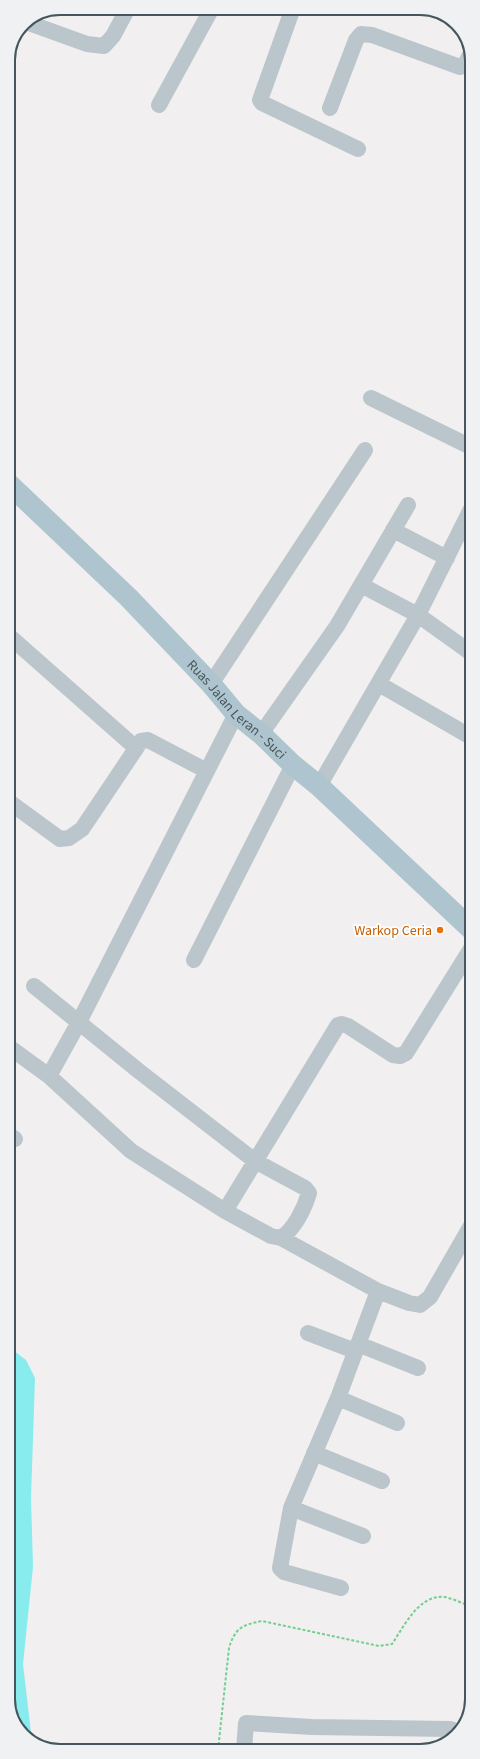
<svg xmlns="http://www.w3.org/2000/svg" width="480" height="1759" viewBox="0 0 480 1759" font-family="'Source Sans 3',sans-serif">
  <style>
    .water { fill: #88ecee }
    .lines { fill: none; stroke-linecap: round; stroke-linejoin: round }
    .path { stroke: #73cf90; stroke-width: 2; stroke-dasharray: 3 2; stroke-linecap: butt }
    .minor { stroke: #bac6cc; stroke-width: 16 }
    .major { stroke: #aec4ce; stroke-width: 21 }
    .food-dot { fill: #e8710a; stroke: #fff; stroke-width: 1.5 }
    .labels { text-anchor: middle; stroke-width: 3.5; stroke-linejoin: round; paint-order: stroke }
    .street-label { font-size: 14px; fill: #46565d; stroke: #fff }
    .food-label { font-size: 14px; fill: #c56008; stroke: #fff; text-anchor: end }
    .rim { fill: none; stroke: #46565d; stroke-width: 2 }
  </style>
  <rect width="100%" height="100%" fill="#f1efef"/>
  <path class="water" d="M9 1347 26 1360 35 1378 31 1498 33 1567 23 1664 32 1741 26 1738 9 1709Z"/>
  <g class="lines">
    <path class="path" d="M218 1750 229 1648C235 1628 242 1625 262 1621L379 1646 392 1644C405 1625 419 1594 445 1597 454 1599 464 1604 472 1607"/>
    <path class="minor" d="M293 8 260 100 262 103 358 149
      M26 22 87 44 104 46 113 36 128 8
      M159 105 212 8
      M330 108 356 40 361 34 372 35 460 67 464 66 471 53
      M371 398 471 447
      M393 530 447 558
      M361 585 418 615 471 653
      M8 635 136 748
      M211 684 365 450
      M379 684 471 737
      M261 734 337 626 408 505
      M319 786 418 615 471 509
      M8 801 60 839 69 838 82 829 141 741 148 740 207 771
      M194 960 293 765
      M9 1047 49 1076 131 1151 225 1211 271 1236 281 1238C294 1229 304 1210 309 1193L305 1188 255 1161 140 1072 34 986
      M49 1076 79 1022 236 714
      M9 1135 15 1139
      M225 1211 338 1025 342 1024 348 1026 393 1055 400 1056 406 1053 472 947
      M281 1238 378 1291 409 1303 420 1305 430 1297 472 1224
      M308 1333 355 1351
      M358 1344 418 1368
      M338 1398 397 1423
      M314 1453 382 1481
      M291 1508 363 1536
      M341 1588 284 1572 280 1568 291 1508 338 1398 378 1291
      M244 1750 246 1723 312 1727 450 1729 460 1732"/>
    <path class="major" id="s1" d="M8 483 129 598 211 684 236 714 261 734 293 765 319 786 472 930"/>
  </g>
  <circle class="food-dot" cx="440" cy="930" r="4"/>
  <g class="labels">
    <g class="street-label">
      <text dy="5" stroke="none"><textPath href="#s1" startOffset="322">Ruas Jalan Leran - Suci</textPath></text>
    </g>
    <g class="food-label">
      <text x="432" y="935">Warkop Ceria</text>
    </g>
  </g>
  <path d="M0 0H480V1759H0ZM60 15H420A45 45 0 0 1 465 60V1699A45 45 0 0 1 420 1744H60A45 45 0 0 1 15 1699V60A45 45 0 0 1 60 15Z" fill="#f0f1f2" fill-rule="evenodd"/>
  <path class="rim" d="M60 15H420A45 45 0 0 1 465 60V1699A45 45 0 0 1 420 1744H60A45 45 0 0 1 15 1699V60A45 45 0 0 1 60 15Z"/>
</svg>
